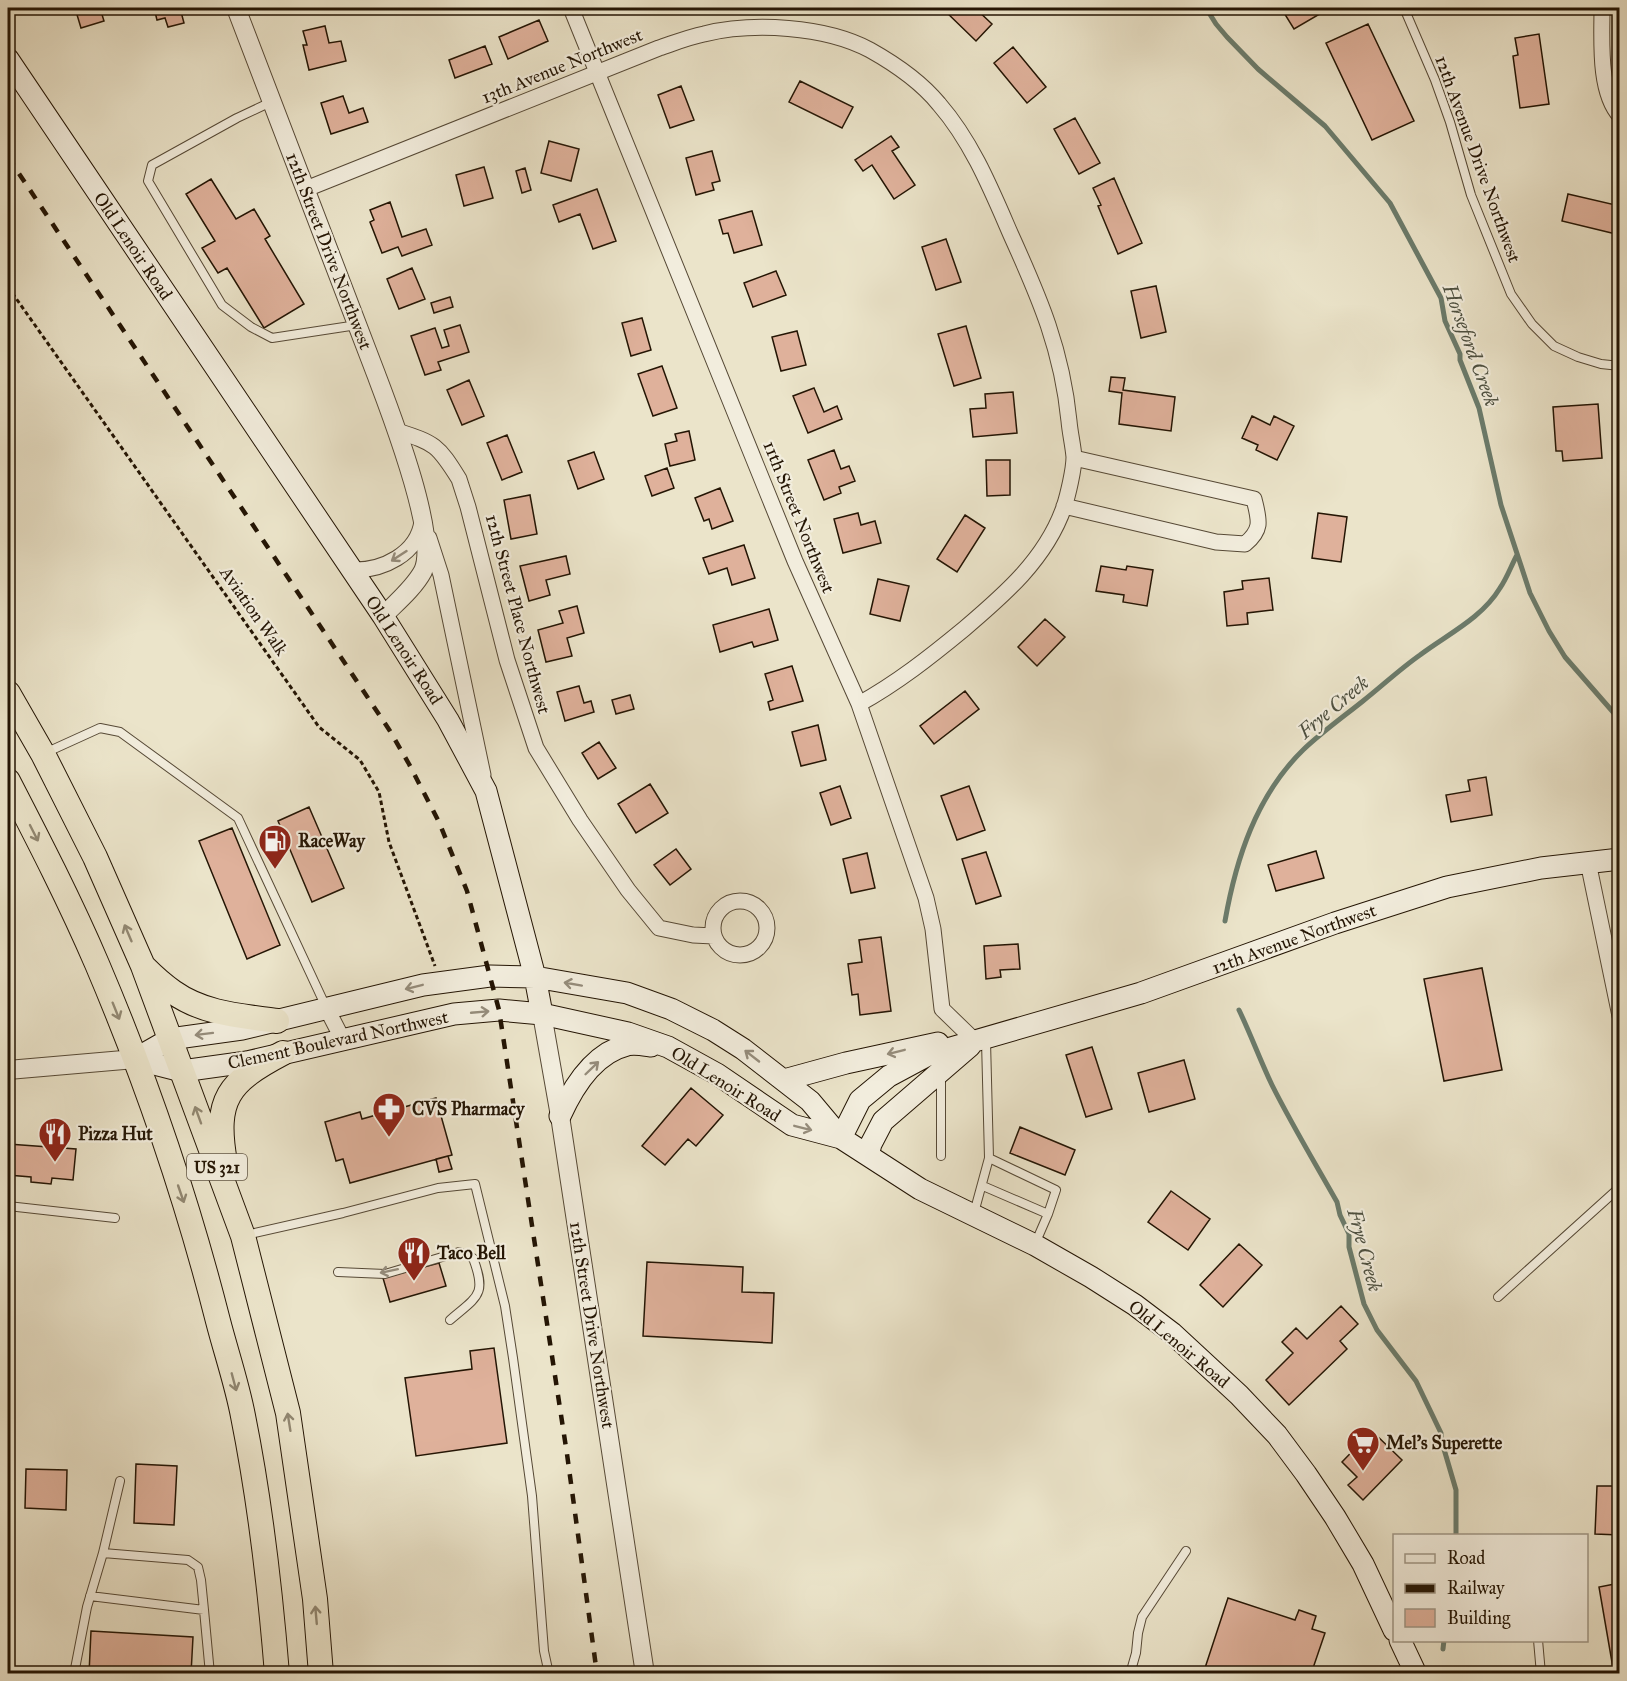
<svg xmlns="http://www.w3.org/2000/svg" width="1627" height="1681" viewBox="0 0 1627 1681" font-family="'IM FELL Great Primer',serif">
  <style>
    .lines { fill: none; stroke-linecap: round; stroke-linejoin: round }
    .stream { stroke: #6b7b6b; stroke-width: 5 }
    .building { fill: #dfb19b; stroke: #241504; stroke-width: 1.5 }
    .service-casing { stroke: #564936; stroke-width: 10 }
    .minor-casing { stroke: #564936; stroke-width: 17 }
    .tertiary-casing { stroke: #564936; stroke-width: 20 }
    .secondary-casing { stroke: #241504; stroke-width: 23 }
    .trunk-casing { stroke: #241504; stroke-width: 26 }
    .path { stroke: #241504; stroke-width: 3; stroke-dasharray: 4.5 3; stroke-linecap: butt }
    .service { stroke: #f2eddd; stroke-width: 8 }
    .minor { stroke: #f2eddd; stroke-width: 15 }
    .tertiary { stroke: #f2eddd; stroke-width: 18 }
    .secondary { stroke: #f2eddd; stroke-width: 21 }
    .trunk { stroke: #ebe4ca; stroke-width: 24 }
    .rail { stroke: #241504; stroke-width: 4.5; stroke-dasharray: 10 10; stroke-linecap: butt }
    .oneway { stroke: #958c7b }
    .oneway2 { stroke: #918771 }
    .labels { text-anchor: middle; stroke-width: 4.5; stroke-linejoin: round; paint-order: stroke }
    .shield { fill: #f2eddd; stroke: #625645; stroke-width: 1.5 }
    .shield-label { font-size: 16px; font-weight: bold; fill: #241504 }
    .street-label { font-size: 18px; fill: #241504; stroke: #f2eddd }
    .poi-label { font-size: 18px; font-weight: bold; fill: #241504; stroke: #f2eddd; text-anchor: start }
    .water-label { font-size: 20px; font-style: italic; fill: #4d5040; stroke: #f2eddd }
  </style>
  <rect width="100%" height="100%" fill="#ebe4ca"/>
  <filter id="stains"><feTurbulence type="fractalNoise" baseFrequency=".00333" numOctaves="4"/><feColorMatrix values="0 0 0 0 .2 0 0 0 0 .09 0 0 0 0 .02 0 0 0 .5 -.17"/></filter>
  <radialGradient id="worn" r=".72"><stop offset=".6" stop-color="#630" stop-opacity="0"/><stop offset="1" stop-color="#630" stop-opacity=".3"/></radialGradient>
  <g class="lines">
    <path class="stream" d="M1206 8 1216 24 1227 37 1258 69 1325 126 1390 203 1441 298 1445 321 1460 354V360L1479 408 1501 505 1530 593 1549 631 1565 657 1620 720
      M1225 921C1236 859 1256 796 1303 750 1322 732 1343 717 1363 701 1382 686 1400 669 1420 655 1448 634 1482 618 1500 588 1507 578 1511 566 1517 555
      M1239 1010C1251 1035 1260 1060 1272 1085 1292 1125 1315 1163 1337 1202L1340 1215 1349 1234V1247L1364 1304 1377 1330 1416 1381 1441 1433V1439L1456 1490V1536
      M1443 1649 1444 1640"/>
  </g>
  <path class="building" d="M75 8H100L104 21 81 28Z
    M154 8H180L184 23 168 27 165 18 157 20Z
    M942 8H975L992 24 976 41Z
    M1281 8H1330L1294 29Z
    M539 20 548 41 508 59 499 37Z
    M1368 24 1414 121 1372 140 1326 43Z
    M325 26 329 43 341 41 346 61 309 70 303 45H307L303 31Z
    M1539 34 1549 104 1520 108 1513 56 1518 55 1515 38Z
    M485 46 492 64 455 78 449 60Z
    M1013 47 1046 87 1027 103 994 63Z
    M800 81 853 107 842 128 789 102Z
    M681 86 694 120 670 128 658 95Z
    M343 96 349 113 363 108 368 122 331 134 321 103Z
    M1075 118 1100 163 1079 174 1054 129Z
    M891 136 899 147 892 151 915 185 894 199 872 165 863 171 855 160Z
    M549 141 579 149 571 181 541 173Z
    M712 151 720 181 712 183 714 190 696 195 686 158Z
    M484 167 493 198 464 206 456 175Z
    M525 168 531 190 522 193 516 171Z
    M1114 178 1142 243 1118 254 1098 206 1101 205 1093 188Z
    M211 179 236 219 254 209 270 236 265 239 304 304 264 328 227 268 218 273 202 248 215 241 186 194Z
    M597 189 616 241 593 249 580 214 559 222 553 205Z
    M1568 194 1620 206V235L1562 221Z
    M390 202 402 237 426 229 432 245 402 256 398 247 382 253 370 222 374 220 370 210Z
    M752 211 762 245 734 253 728 233 723 234 719 220Z
    M946 239 961 282 936 290 922 247Z
    M412 268 425 299 399 309 387 279Z
    M776 271 786 295 753 307 744 283Z
    M1156 286 1166 332 1141 338 1131 291Z
    M450 297 453 307 434 313 431 303Z
    M642 318 651 350 631 356 622 323Z
    M460 325 469 352 438 362 441 370 425 375 411 336 435 328 442 348 449 346 444 330Z
    M966 326 981 378 954 386 938 334Z
    M797 331 806 365 781 371 772 337Z
    M662 366 677 408 653 416 638 374Z
    M1111 377 1125 378 1123 390 1175 397 1171 431 1119 424 1122 393 1109 391Z
    M469 380 484 416 462 425 447 390Z
    M814 388 824 412 837 406 842 419 808 433 793 396Z
    M1013 392 1017 433 973 437 970 409 986 408 985 394Z
    M1598 404 1602 458 1563 461 1562 451H1556L1553 407Z
    M1252 416 1270 425 1274 416 1294 426 1277 460 1256 450 1258 445 1242 438Z
    M689 431 695 460 670 466 665 444 677 441 675 434Z
    M507 435 522 472 502 480 487 443Z
    M834 450 841 469 849 466 855 481 839 487 841 493 824 500 808 460Z
    M594 452 604 479 578 489 568 461Z
    M986 460H1010V495L987 496Z
    M667 468 674 488 652 496 645 476Z
    M720 488 733 521 712 529 709 519 704 521 695 498Z
    M530 495 537 534 511 539 504 500Z
    M858 513 861 525 875 521 881 543 843 553 834 519Z
    M1318 513 1347 517 1341 562 1312 558Z
    M965 515 985 528 957 572 937 559Z
    M744 545 755 578 732 585 727 568 709 574 703 558Z
    M566 556 570 574 546 580 550 595 529 601 520 566Z
    M1101 566 1126 570 1127 566 1153 570 1147 606 1123 602 1124 595 1096 591Z
    M1269 578 1273 610 1247 613 1248 624 1227 626 1224 592 1243 589 1242 581Z
    M878 579 909 586 900 621 870 614Z
    M577 606 584 633 567 638 572 656 546 662 538 630 563 623 559 611Z
    M769 609 778 640 754 647 752 642 720 652 713 625Z
    M1045 619 1065 637 1037 666 1018 647Z
    M792 666 803 701 770 710 768 702 773 700 765 674Z
    M579 686 584 703 591 701 594 712 565 721 557 692Z
    M965 691 979 709 934 744 920 726Z
    M630 695 634 709 616 714 612 700Z
    M818 725 826 760 801 766 792 732Z
    M599 742 616 768 598 779 582 753Z
    M1486 777 1492 815 1451 822 1446 795 1470 791 1468 780Z
    M650 784 668 813 636 833 618 804Z
    M840 786 851 818 831 825 820 793Z
    M969 786 985 830 957 840 941 796Z
    M309 807 344 888 312 902 278 821Z
    M232 828 280 945 247 959 199 841Z
    M676 849 691 869 670 885 654 865Z
    M1316 851 1324 878 1276 891 1268 865Z
    M986 852 1001 896 976 904 962 859Z
    M867 853 875 888 851 893 843 859Z
    M881 937 891 1011 860 1015 858 994 852 995 848 964 862 962 859 940Z
    M1018 944 1020 969 1000 970 1001 977 986 979 984 946Z
    M1482 968 1502 1070 1444 1081 1424 979Z
    M1092 1047 1112 1109 1086 1117 1066 1055Z
    M1184 1060 1195 1099 1149 1112 1138 1073Z
    M691 1088 723 1115 696 1146 688 1139 665 1165 642 1146Z
    M436 1098 452 1155 350 1183 343 1159 336 1161 325 1122 360 1112 362 1119Z
    M1020 1127 1075 1150 1065 1175 1010 1153Z
    M8 1144 76 1149 73 1180 52 1178 51 1184 31 1182V1177L8 1175Z
    M448 1156 452 1169 439 1172 436 1159Z
    M1171 1191 1210 1219 1188 1250 1148 1222Z
    M1239 1244 1262 1265 1223 1307 1200 1285Z
    M647 1262 743 1267 742 1292 774 1293 772 1343 643 1336Z
    M439 1263 446 1286 390 1302 383 1278Z
    M1341 1306 1358 1324 1340 1341 1347 1349 1289 1405 1266 1380 1293 1353 1282 1342 1296 1328 1307 1339Z
    M494 1348 507 1443 416 1456 405 1378 472 1369 470 1351Z
    M1372 1431 1402 1460 1363 1500 1348 1485 1357 1477 1342 1462Z
    M136 1464 177 1466 174 1525 134 1523Z
    M26 1469 67 1470 66 1510 25 1508Z
    M1597 1486H1620V1535L1595 1534Z
    M1620 1583V1674H1614L1599 1587Z
    M1228 1598 1295 1620 1299 1610 1316 1616 1312 1629 1325 1633 1311 1674H1203Z
    M91 1631 193 1637 191 1674H89Z"/>
  <g class="lines">
    <g class="service-casing">
      <path id="service" d="M1404 8 1435 80 1450 122 1471 195 1511 294 1532 324 1554 346 1578 357 1601 364 1620 366
        M271 102 237 118 152 165 148 181 222 305 251 327 272 338 357 325
        M45 753 100 728 120 732 238 818 326 1007
        M941 1156V1076
        M989 1158 1056 1190 1048 1214
        M983 1186 1048 1214 1035 1244
        M8 1206 115 1218
        M974 1213 989 1158 986 1041
        M246 1235 343 1213 438 1188 475 1184 505 1306 513 1358 532 1496 544 1651 549 1674
        M338 1272 385 1274 459 1252 473 1258C487 1295 478 1296 450 1320
        M1498 1297 1620 1187
        M103 1553 188 1560 198 1567 201 1580 204 1610
        M90 1596 204 1610 210 1674
        M1538 1640 1541 1674
        M74 1674 87 1607 103 1553 120 1481
        M1130 1674 1136 1653 1138 1633 1142 1617 1186 1551"/>
    </g>
    <g class="minor-casing">
      <path id="minor" d="M571 8 795 561 859 704 926 898 933 929 942 1009 974 1040
        M1602 8C1602 39 1598 92 1620 116
        M306 189 659 48C674 43 689 37 704 34 753 22 825 26 870 50 895 64 921 82 939 104 972 142 991 189 1011 235 1040 299 1062 350 1069 421 1070 433 1073 445 1074 457 1074 469 1068 495 1064 507 1046 559 1004 595 964 629 930 657 897 683 859 704
        M397 431C435 443 438 445 459 479L468 507 507 660 536 748 580 820 628 890 659 928 693 935 714 936
        M1064 506 1216 542 1245 544C1263 529 1259 520 1254 499L1074 458
        M429 538 441 575 483 775
        M352 570C382 571 418 554 422 521
        M1588 862 1620 1016
        M713 928a27 27 0 1 1 54 0a27 27 0 1 1-54 0Z
        M327 1009 343 1040"/>
    </g>
    <g class="tertiary-casing">
      <path id="tertiary" d="M236 8 376 374C390 411 439 537 423 571 414 588 396 603 383 616
        M542 1014 560 1116 645 1674
        M8 1070 135 1059"/>
    </g>
    <g class="secondary-casing">
      <path id="secondary" d="M8 59 383 616 448 720 486 791 535 977 542 1014
        M135 1059 170 1039 242 1029 423 985 490 976 535 977 627 993 671 1009 713 1030 743 1049 810 1101 841 1138 920 1189 1035 1245 1091 1277 1135 1305 1172 1333 1239 1395 1277 1435 1306 1474 1335 1517 1363 1564 1394 1630
        M135 1059 182 1071 247 1062 454 1014 499 1010 542 1014 628 1033 668 1047 717 1074 792 1125 841 1138
        M784 1080 846 1063 938 1043
        M560 1116C573 1087 594 1053 627 1045 634 1043 644 1045 651 1046
        M841 1138 860 1100 889 1076 930 1054 1141 993 1335 923 1447 887 1541 868 1620 859
        M868 1155 871 1144 883 1121 970 1046
        M1400 1640 1416 1674"/>
    </g>
    <g class="trunk-casing">
      <path id="trunk" d="M8 693 43 754 95 857 143 966 243 1236 288 1413 315 1599 321 1674
        M8 781C39 841 70 901 97 964 146 1079 187 1199 218 1321 226 1352 237 1384 243 1416 260 1501 270 1587 277 1674
        M144 967C153 976 163 985 173 992 204 1014 241 1016 277 1021
        M225 1162C214 1099 228 1082 283 1053"/>
    </g>
    <path class="path" d="M8 287 319 727 360 760 379 792 389 842 435 966"/>
    <use href="#service" class="service"/>
    <use href="#minor" class="minor"/>
    <use href="#tertiary" class="tertiary"/>
    <use href="#secondary" class="secondary"/>
    <use href="#trunk" class="trunk"/>
    <path class="rail" d="M8 157 390 731 409 764 439 822 467 891 499 1010 567 1454 597 1674"/>
  </g>
  <defs><path id="oneway-shaft" d="M-6 0H5M1.5-3L5.5 0L1.5 3" fill="none" stroke-width="1.6" stroke-linecap="round" stroke-linejoin="round" transform="scale(1.5)"/></defs>
  <g class="oneway">
    <use href="#oneway-shaft" transform="translate(399 556) rotate(147)"/>
    <use href="#oneway-shaft" transform="translate(573 984) rotate(-170)"/>
    <use href="#oneway-shaft" transform="translate(414 987) rotate(166)"/>
    <use href="#oneway-shaft" transform="translate(480 1012) rotate(-5)"/>
    <use href="#oneway-shaft" transform="translate(204 1034) rotate(173)"/>
    <use href="#oneway-shaft" transform="translate(896 1052) rotate(166)"/>
    <use href="#oneway-shaft" transform="translate(752 1056) rotate(-142)"/>
    <use href="#oneway-shaft" transform="translate(592 1068) rotate(-44)"/>
    <use href="#oneway-shaft" transform="translate(803 1128) rotate(14)"/>
    <use href="#oneway-shaft" transform="translate(389 1271) rotate(168)"/>
  </g>
  <g class="oneway2">
    <use href="#oneway-shaft" transform="translate(34 833) rotate(63)"/>
    <use href="#oneway-shaft" transform="translate(128 933) rotate(-113)"/>
    <use href="#oneway-shaft" transform="translate(116 1011) rotate(68)"/>
    <use href="#oneway-shaft" transform="translate(198 1115) rotate(-110)"/>
    <use href="#oneway-shaft" transform="translate(181 1194) rotate(71)"/>
    <use href="#oneway-shaft" transform="translate(234 1382) rotate(75)"/>
    <use href="#oneway-shaft" transform="translate(289 1422) rotate(-99)"/>
    <use href="#oneway-shaft" transform="translate(316 1615) rotate(-95)"/>
  </g>
  <defs>
    <g id="fuel-pin" transform="scale(1.725)"><path d="M0 17L-7.5 6A9.5 9.5 0 1 1 7.5 6Z" fill="#8f2418" stroke="#f2eddd"/><path d="M-5.5-6h7V0h2V4h1.3V-2.5L3-4.5l.8-.8L6-3V5H2.5V1h-1V6h-7ZM-4.2-4.7v3.2H.2V-4.7Z" fill="#fff"/></g>
    <g id="pharmacy-pin" transform="scale(1.725)"><path d="M0 17L-7.5 6A9.5 9.5 0 1 1 7.5 6Z" fill="#8f2418" stroke="#f2eddd"/><path d="M-2-6h4v4h4v4h-4v4h-4v-4h-4v-4h4Z" fill="#fff"/></g>
    <g id="restaurant-pin" transform="scale(1.725)"><path d="M0 17L-7.5 6A9.5 9.5 0 1 1 7.5 6Z" fill="#8f2418" stroke="#f2eddd"/><path d="M-5-6h1v4h1v-4h1v4h1v-4h1v5L-1.5 .5V6h-2V.5L-5-1ZM5-6V6H3V1.5H1.5Q1.5-4 5-6Z" fill="#fff"/></g>
    <g id="supermarket-pin" transform="scale(1.725)"><path d="M0 17L-7.5 6A9.5 9.5 0 1 1 7.5 6Z" fill="#8f2418" stroke="#f2eddd"/><path d="M-6-5.5h2.5l.6 2H6L4.5 2H-2.5L-4.4-4H-6ZM-1.5 3.2a1.3 1.3 0 1 0 .1 0ZM3 3.2a1.3 1.3 0 1 0 .1 0Z" fill="#fff"/></g>
  </defs>
  <g fill-rule="evenodd">
    <use href="#fuel-pin" x="275" y="841"/>
    <use href="#pharmacy-pin" x="389" y="1109"/>
    <use href="#restaurant-pin" x="55" y="1134"/>
    <use href="#restaurant-pin" x="414" y="1253"/>
    <use href="#supermarket-pin" x="1363" y="1443"/>
  </g>
  <g class="labels">
    <rect class="shield" x="187" y="1154" width="60" height="26" rx="4.5"/>
    <g class="shield-label">
      <text x="217" y="1173">US 321</text>
    </g>
    <g class="street-label">
      <text transform="translate(562 66) rotate(-22)" y="6">13th Avenue Northwest</text>
      <text transform="translate(1478 159) rotate(70)" y="6">12th Avenue Drive Northwest</text>
      <text transform="translate(133 246) rotate(56)" y="6">Old Lenoir Road</text>
      <text transform="translate(329 251) rotate(69)" y="6">12th Street Drive Northwest</text>
      <text transform="translate(799 517) rotate(68)" y="6">11th Street Northwest</text>
      <text transform="translate(254 611) rotate(55)" y="6">Aviation Walk</text>
      <text transform="translate(518 614) rotate(75)" y="6">12th Street Place Northwest</text>
      <text transform="translate(404 650) rotate(57)" y="6">Old Lenoir Road</text>
      <text transform="translate(1294 939) rotate(-20)" y="6">12th Avenue Northwest</text>
      <text transform="translate(338 1040) rotate(-12)" y="6">Clement Boulevard Northwest</text>
      <text transform="translate(726 1084) rotate(32)" y="6">Old Lenoir Road</text>
      <text transform="translate(592 1325) rotate(81)" y="6">12th Street Drive Northwest</text>
      <text transform="translate(1179 1344) rotate(40)" y="6">Old Lenoir Road</text>
    </g>
    <g class="poi-label">
      <text x="298" y="847">RaceWay</text>
      <text x="412" y="1115">CVS Pharmacy</text>
      <text x="78" y="1140">Pizza Hut</text>
      <text x="437" y="1259">Taco Bell</text>
      <text x="1386" y="1449">Mel's Superette</text>
    </g>
    <g class="water-label">
      <text transform="translate(1471 345) rotate(70)" y="7">Horseford Creek</text>
      <text transform="translate(1333 707) rotate(-40)" y="7">Frye Creek</text>
      <text transform="translate(1365 1250) rotate(75)" y="7">Frye Creek</text>
    </g>
  </g>
  <rect width="1627" height="1681" fill="none" stroke="#ebe4ca" stroke-width="30"/>
  <rect x="9" y="9" width="1609" height="1663" fill="none" stroke="#241504" stroke-width="3"/>
  <rect x="15" y="15" width="1597" height="1651" fill="none" stroke="#241504" stroke-width="1.5"/>
  <rect x="1393" y="1534" width="195" height="108" fill="#f2eddd" stroke="#a09786" stroke-width="1.5"/>
  <rect x="1405" y="1554" width="30" height="9" fill="#f2eddd" stroke="#a09786" stroke-width="1.5"/>
  <text x="1447" y="1564" font-size="18" fill="#241504">Road</text>
  <rect x="1405" y="1584" width="30" height="9" fill="#241504" stroke="#a09786" stroke-width="1.5"/>
  <text x="1447" y="1594" font-size="18" fill="#241504">Railway</text>
  <rect x="1405" y="1609" width="30" height="18" fill="#dfb19b" stroke="#a09786" stroke-width="1.5"/>
  <text x="1447" y="1624" font-size="18" fill="#241504">Building</text>
  <rect width="100%" height="100%" filter="url(#stains)"/>
  <rect width="100%" height="100%" fill="url(#worn)"/>
</svg>
